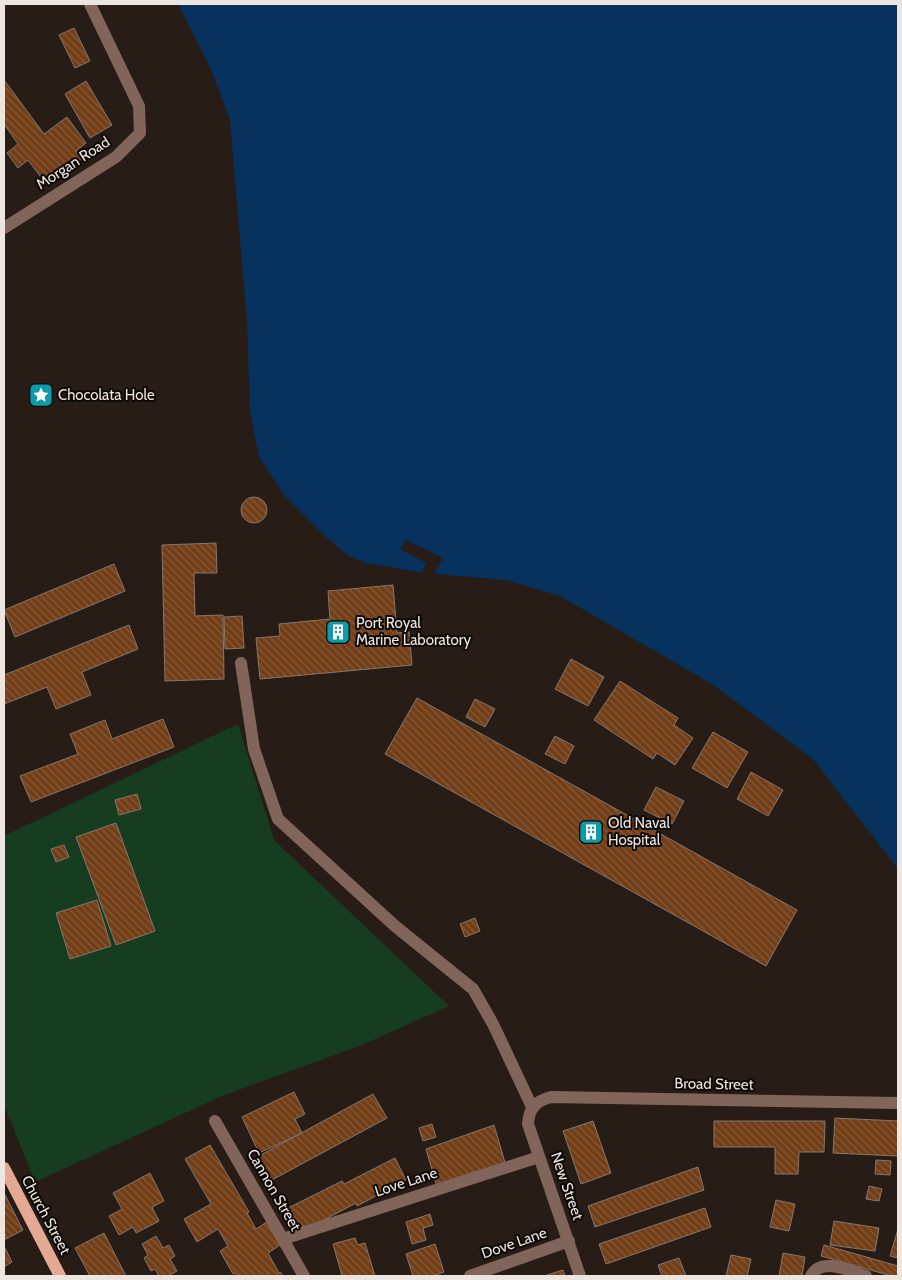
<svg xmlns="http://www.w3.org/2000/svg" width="902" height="1280" viewBox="0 0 902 1280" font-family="Cabin,sans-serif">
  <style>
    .green { fill: #173d21 }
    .water { fill: #06325d }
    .pier { fill: #281d16 }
    .building { fill: url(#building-back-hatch); stroke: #85776f }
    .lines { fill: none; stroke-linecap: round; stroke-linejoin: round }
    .minor { stroke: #81645a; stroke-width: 12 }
    .major { stroke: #e4a993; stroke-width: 12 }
    .labels { text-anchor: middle; stroke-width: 4; stroke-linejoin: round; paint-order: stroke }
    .street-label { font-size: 15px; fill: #ede5e0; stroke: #0d0906 }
    .poi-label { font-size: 15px; fill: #ede5e0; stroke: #0d0906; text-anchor: start }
  </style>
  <defs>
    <pattern id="building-back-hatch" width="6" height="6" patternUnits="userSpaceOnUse" patternTransform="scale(1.25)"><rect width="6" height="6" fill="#723e17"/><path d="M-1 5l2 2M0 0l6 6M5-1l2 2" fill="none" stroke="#865a38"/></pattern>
  </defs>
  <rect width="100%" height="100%" fill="#281d16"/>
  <path class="green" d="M238 724 274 840 449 1006 362 1045 222 1096 35 1182 4 1105V836Z"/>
  <path class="water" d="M178 4H898V869L813 759 712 684 560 596 506 580 423 573 367 563 350 557 327 538 284 495 259 457 250 411 247 321 230 120 212 71Z"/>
  <path class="pier" d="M406 540 443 558 433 577 420 576 426 563 400 549Z"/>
  <path class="building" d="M74 28 90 61 75 68 59 35Z
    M4 80 44 134 67 117 86 143 76 151 81 159 47 185 28 160 18 168 7 153 18 144 4 124Z
    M86 81 112 125 90 138 65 94Z
    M241 510a13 13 0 1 1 26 0a13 13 0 1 1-26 0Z
    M216 543 217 573H194L195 616 223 615 224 679 165 681 162 545Z
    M114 564 125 591 15 637 4 610Z
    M393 585 397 633 409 632 412 665 260 679 256 638 280 636 279 624 330 619 328 591Z
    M242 616 244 648 225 649 224 617Z
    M129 625 138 649 82 672 91 695 56 709 47 687 4 704V675Z
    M571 659 604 677 588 706 555 689Z
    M620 681 678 718 674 725 693 738 675 765 657 753 653 759 594 720Z
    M417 698 797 910 766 966 385 754Z
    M475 699 495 709 485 727 466 717Z
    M163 719 174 747 31 802 20 776 78 754 70 734 105 720 112 739Z
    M713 732 748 752 727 788 692 768Z
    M555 736 574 746 565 764 545 754Z
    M751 772 783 790 768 816 737 799Z
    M656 787 684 801 672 824 644 810Z
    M137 794 141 809 119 815 115 800Z
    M116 823 155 931 116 945 76 837Z
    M64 845 69 857 56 862 51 849Z
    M97 900 111 946 70 959 56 913Z
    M475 918 480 931 465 937 460 924Z
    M294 1092 305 1114 295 1119 302 1133 259 1153 242 1117Z
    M373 1094 387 1118 270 1181 257 1157Z
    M835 1118 898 1121V1156L833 1153Z
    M593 1121 611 1173 581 1184 563 1131Z
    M714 1121H825L824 1152H799L798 1174H775V1147H714Z
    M432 1124 436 1137 423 1141 419 1128Z
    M494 1125 506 1166 437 1187 426 1149Z
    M210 1145 249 1212 247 1213 256 1229 267 1222 280 1245 268 1253 279 1273 280 1272 283 1276H237L235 1273 233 1274 220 1251 228 1246 218 1229 197 1242 184 1219 211 1204 185 1159Z
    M395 1158 406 1180 357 1206 356 1203 301 1232 288 1208 342 1181 344 1184Z
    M876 1160 891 1161 890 1175 875 1174Z
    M698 1167 704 1190 595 1227 588 1206Z
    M150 1173 164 1201 152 1207 159 1221 136 1233 133 1227 119 1235 109 1216 122 1209 113 1193Z
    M869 1186 882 1189 879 1201 866 1199Z
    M4 1193 23 1230 4 1240Z
    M776 1200 795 1204 789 1231 770 1227Z
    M705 1208 711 1227 606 1264 599 1244Z
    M430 1214 433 1225 423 1228 426 1240 412 1244 406 1222Z
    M834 1221 879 1228 875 1251 830 1245Z
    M898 1229V1258L890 1256Z
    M104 1233 126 1276H90L75 1248Z
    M156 1236 163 1248 169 1245 175 1256 170 1259 177 1271 168 1276H159L155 1269 151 1271 144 1258 148 1255 142 1244Z
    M355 1238 358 1245 365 1243 375 1276H342L333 1244Z
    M435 1244 444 1272 433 1276H413L406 1254Z
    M824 1245 898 1266V1276H892L821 1256Z
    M4 1246 12 1262 4 1267Z
    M783 1253 805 1257 802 1276H779Z
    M731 1255 751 1259 747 1276H726Z
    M679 1258 686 1276H662L658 1265Z
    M563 1270 565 1276H544Z"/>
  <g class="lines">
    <path class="minor" d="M4 228 116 157 140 133 139 106 90 4
      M241 663 254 749 278 819 395 926 473 989 493 1024 532 1107
      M215 1121 304 1276
      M283 1239 539 1157
      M470 1276 569 1241
      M580 1276 528 1124C529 1108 536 1101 551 1097L898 1103
      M811 1276C821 1256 850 1271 866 1276"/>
    <path class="major" d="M4 1168 60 1276"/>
  </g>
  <defs>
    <g id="sight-square" transform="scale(1.25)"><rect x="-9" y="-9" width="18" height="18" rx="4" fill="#0f9aa8" stroke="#0d0906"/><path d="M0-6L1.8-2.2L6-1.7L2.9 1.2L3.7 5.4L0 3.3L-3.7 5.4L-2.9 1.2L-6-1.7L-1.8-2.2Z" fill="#fff"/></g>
    <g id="building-square" transform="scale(1.25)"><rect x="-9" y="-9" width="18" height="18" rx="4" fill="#0f9aa8" stroke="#0d0906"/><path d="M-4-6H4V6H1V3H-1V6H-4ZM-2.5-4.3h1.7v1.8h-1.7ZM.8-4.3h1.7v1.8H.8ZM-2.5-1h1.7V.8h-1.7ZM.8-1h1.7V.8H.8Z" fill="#fff"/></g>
  </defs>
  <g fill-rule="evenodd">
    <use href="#sight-square" x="41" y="395"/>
    <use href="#building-square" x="338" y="632"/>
    <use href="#building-square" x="591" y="832"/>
  </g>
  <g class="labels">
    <g class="street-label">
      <text transform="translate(73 163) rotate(-33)" y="5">Morgan Road</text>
      <text transform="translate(714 1084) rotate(1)" y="5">Broad Street</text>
      <text transform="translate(406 1182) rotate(-18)" y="5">Love Lane</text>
      <text transform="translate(567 1186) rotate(71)" y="5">New Street</text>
      <text transform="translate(274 1190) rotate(60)" y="5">Cannon Street</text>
      <text transform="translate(46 1215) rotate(62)" y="5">Church Street</text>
      <text transform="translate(514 1243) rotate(-19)" y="5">Dove Lane</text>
    </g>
    <g class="poi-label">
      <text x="58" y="400">Chocolata Hole</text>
      <text x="356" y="628">Port Royal<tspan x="356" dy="17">Marine Laboratory</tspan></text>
      <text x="608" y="828">Old Naval<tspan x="608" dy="17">Hospital</tspan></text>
    </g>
  </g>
  <rect width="902" height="1280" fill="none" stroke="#ede5e0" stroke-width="10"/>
</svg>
